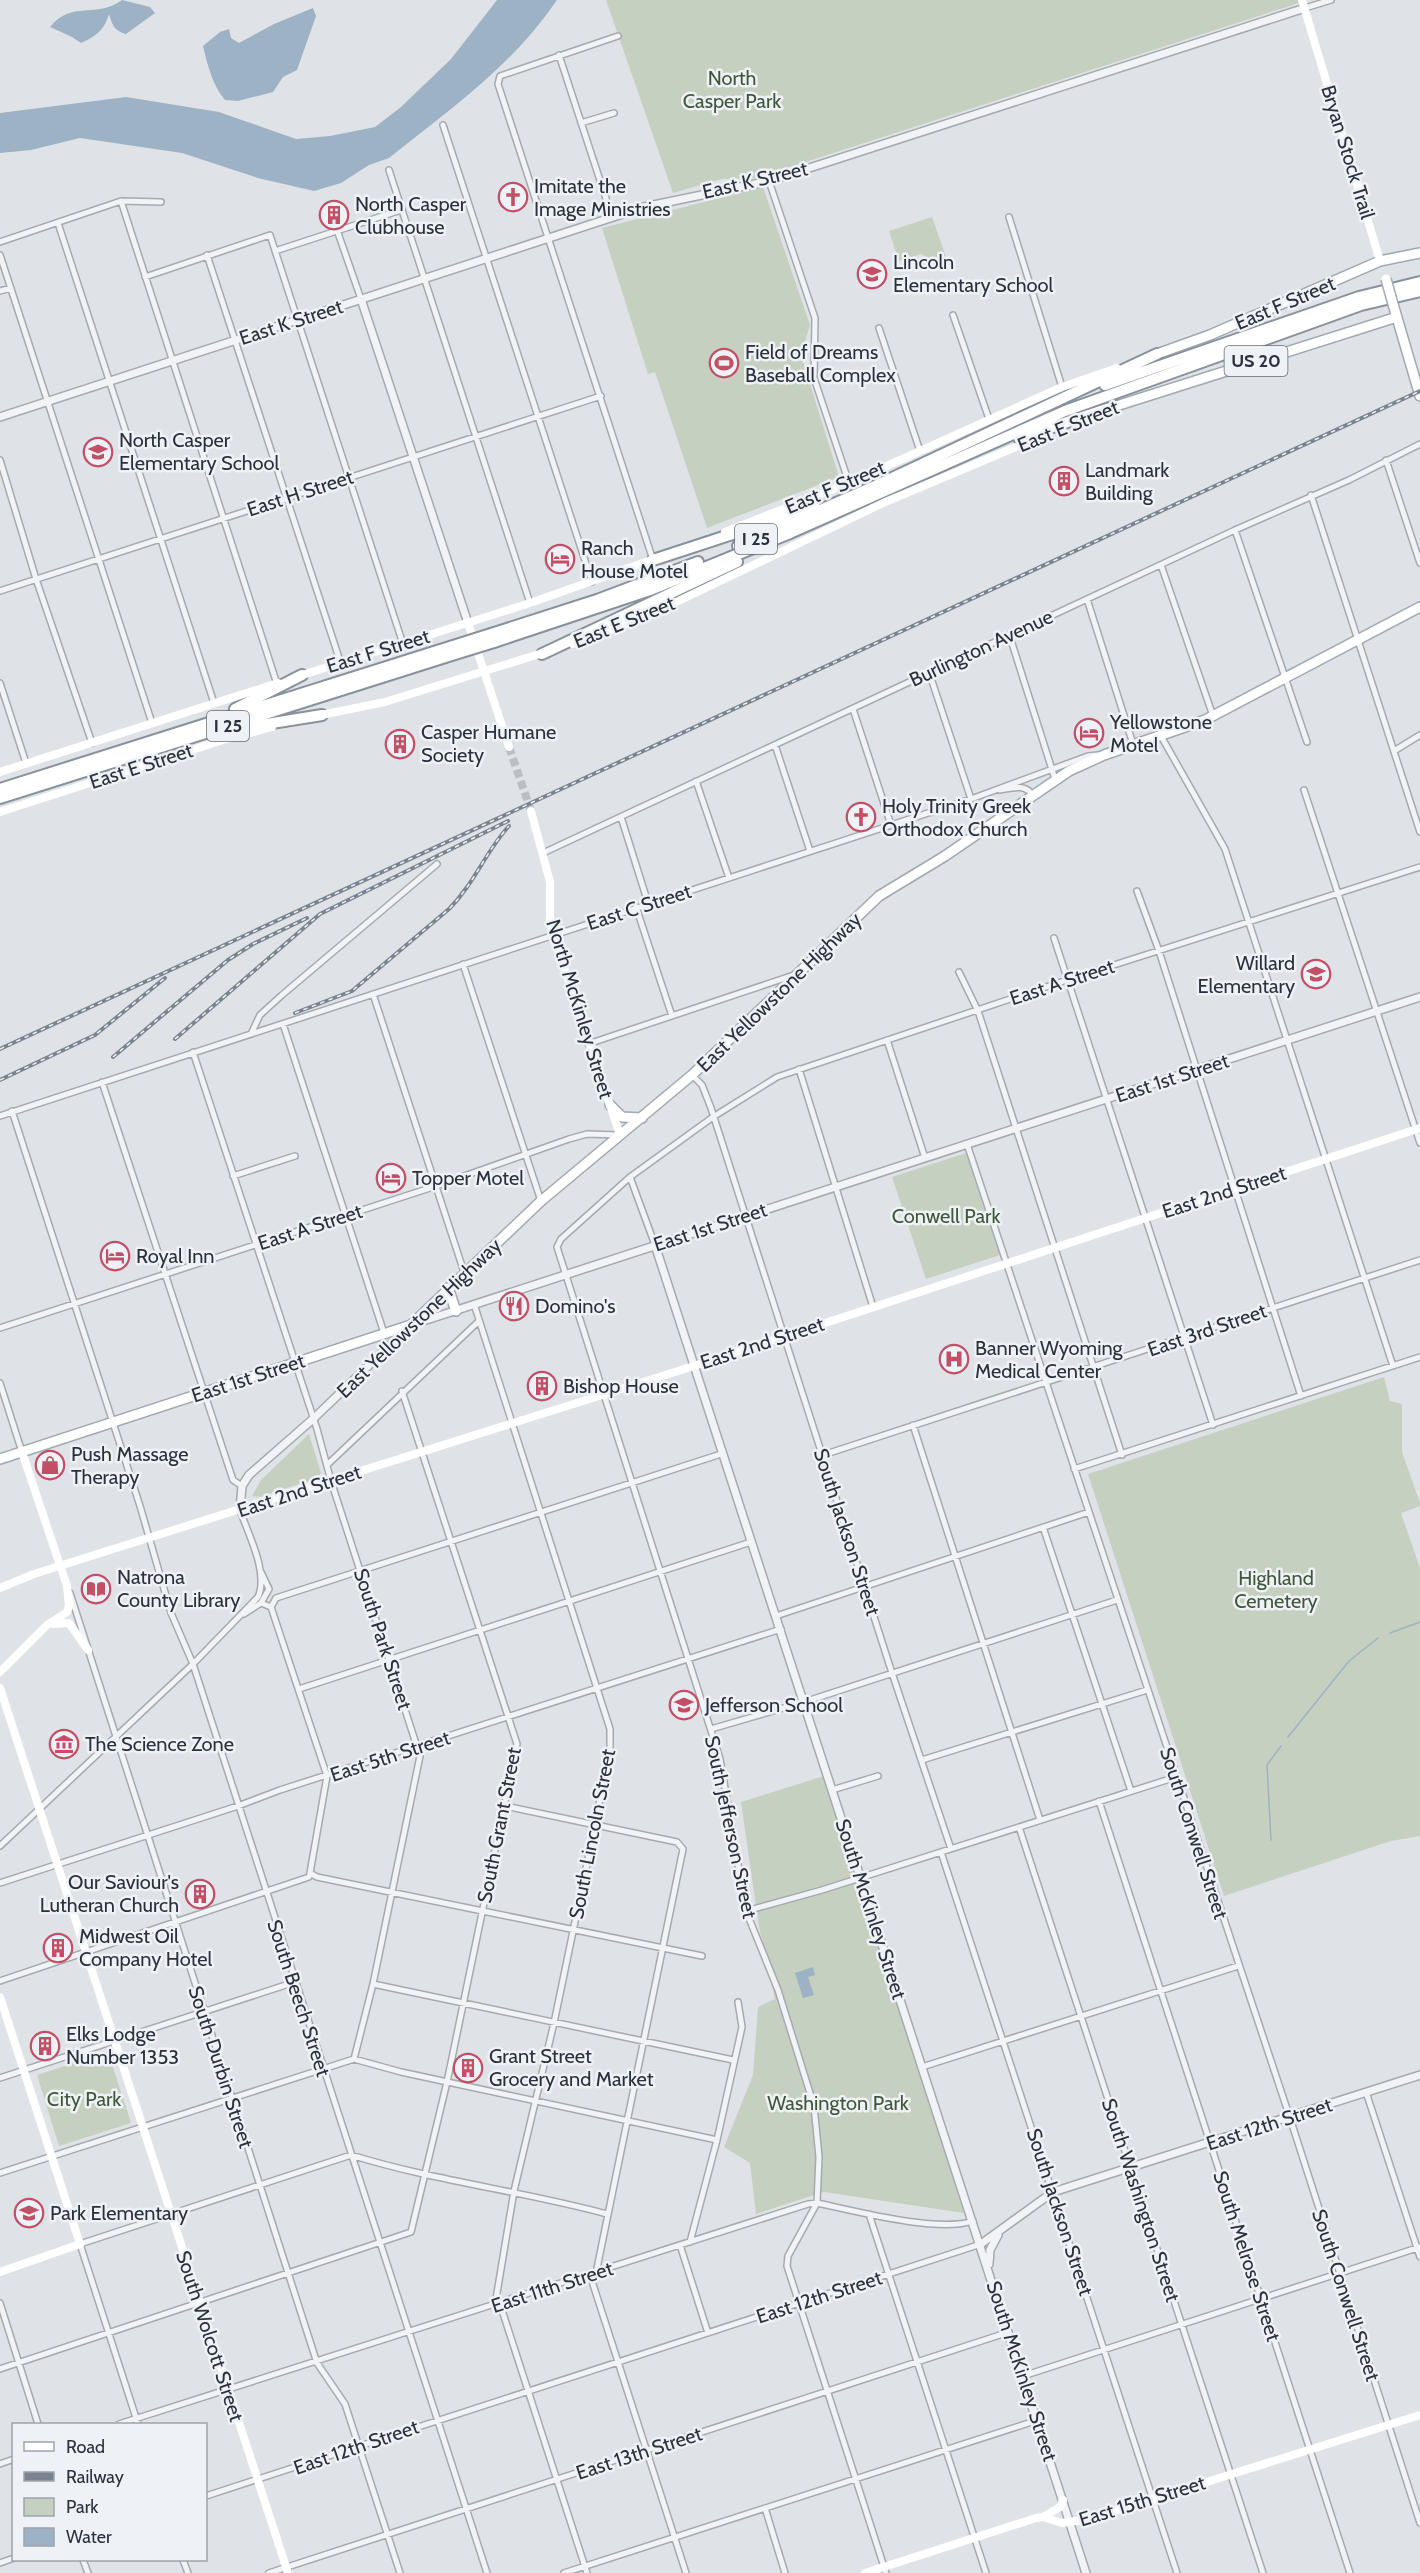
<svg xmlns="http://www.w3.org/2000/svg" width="1420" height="2573" viewBox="0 0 1420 2573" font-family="Cabin,sans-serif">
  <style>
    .green { fill: #c6d0c1 }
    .water { fill: #9db2c4 }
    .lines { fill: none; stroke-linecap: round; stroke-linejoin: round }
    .stream { stroke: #9db2c4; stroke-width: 1.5 }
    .secondary-tunnel { stroke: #bbbfc5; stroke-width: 8; stroke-dasharray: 8 4; stroke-linecap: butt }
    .minor-casing { stroke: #a5aab1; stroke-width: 8 }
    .tertiary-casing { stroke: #a5aab1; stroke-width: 10 }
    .primary-casing { stroke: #a0a8b2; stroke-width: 12 }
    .motorway-casing { stroke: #88919c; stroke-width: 14 }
    .minor { stroke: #f2f3f6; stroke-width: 5 }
    .tertiary { stroke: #f2f3f6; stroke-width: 7 }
    .secondary { stroke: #fff; stroke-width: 8 }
    .primary { stroke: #fff; stroke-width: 9 }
    .motorway { stroke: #fff; stroke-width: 10 }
    .rail-casing { stroke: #7a838f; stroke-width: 4 }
    .rail { stroke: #eef1f5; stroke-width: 1.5; stroke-dasharray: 4.5; stroke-linecap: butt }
    .primary-bridge-casing { stroke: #a0a8b2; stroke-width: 12; stroke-linecap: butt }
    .motorway-bridge-casing { stroke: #88919c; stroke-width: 14; stroke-linecap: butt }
    .primary-bridge { stroke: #fff; stroke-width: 9 }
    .motorway-bridge { stroke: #fff; stroke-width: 10 }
    .labels { text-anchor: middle; stroke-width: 5; stroke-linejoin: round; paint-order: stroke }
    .shield { fill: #eef1f5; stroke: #656b74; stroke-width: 1.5 }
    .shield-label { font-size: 18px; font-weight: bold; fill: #2a313d }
    .park-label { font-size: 20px; fill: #3f5738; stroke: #eef1f5 }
    .street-label { font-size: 20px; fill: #2a313d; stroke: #eef1f5 }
    .poi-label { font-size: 20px; fill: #2a313d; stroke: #eef1f5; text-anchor: start }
  </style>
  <rect width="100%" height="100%" fill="#dfe3e7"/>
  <path class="green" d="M606 0H1301L1302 2 756 178 722 179 673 193Z
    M763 187 810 325 801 355 839 477 707 528 655 372 648 374 602 228Z
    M932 217 946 257 934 261 921 254 899 261 889 231Z
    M966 1153 1000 1255 926 1279 892 1177Z
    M1384 1377 1390 1401 1402 1404V1452L1420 1503V1506L1401 1513 1420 1568V1836L1391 1841 1224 1896 1088 1474Z
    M309 1434 321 1473 318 1478 259 1497 252 1496 261 1480Z
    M827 1775 964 2213 824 2192 756 2214 750 2163 724 2147 753 2075 758 2007 775 1999 759 1927 741 1802Z
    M108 2052 131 2123 59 2146 37 2075Z"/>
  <path class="water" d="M122 0 150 7 155 13 126 34C114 31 112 24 109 14 104 31 96 36 81 43L72 37 50 27C72 0 96 19 122 0Z
    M497 0H557C511 67 452 108 389 158L369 165 341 183 314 191 258 178 182 153 80 138 31 150 0 153V113L126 97 219 112 296 139 330 136 375 127 401 107 451 59Z
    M313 8 316 16 297 70 283 77 273 92 238 101 225 100C212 84 208 66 203 46L220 32 229 29 231 38 239 43 274 24Z
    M813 1967 815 1975 808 1977 814 1995 803 1998 795 1973Z"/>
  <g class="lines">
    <path class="stream" d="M1390 1633 1420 1622
      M1288 1737 1349 1661 1378 1638
      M1271 1840 1267 1765 1281 1746"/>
    <path class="secondary-tunnel" d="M509 747 531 811"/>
    <g class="minor-casing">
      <path id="minor" d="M1305 8 1331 0
        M618 36 500 76 498 84 653 560
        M559 55 612 217
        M581 123 614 113
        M443 125 592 582
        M389 170 530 603
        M769 181 815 318 814 378 849 483
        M121 201 277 684
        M1009 217 1062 387
        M58 223 214 703
        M337 230 361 299
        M0 242 121 201 161 202
        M275 251 401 210
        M0 255 152 723
        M207 255 341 664
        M145 277 270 235 403 644
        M0 291 11 288
        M953 315 989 419
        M879 328 920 451
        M0 460 36 579 92 743
        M1386 460 1420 563
        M1311 495 1420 832
        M1235 530 1307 742
        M1161 565 1213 716
        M0 591 601 396
        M1087 599 1133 744
        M1010 637 1055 779
        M929 672 971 799
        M0 683 26 763
        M853 709 891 825
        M1161 736 1225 849 1393 1366
        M775 745 810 851
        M1394 751 1420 735
        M696 781 729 878
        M1000 790C1012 788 1024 784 1032 794
        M1304 790 1420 1143
        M621 817 648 903
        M543 853 1235 530 1349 480 1420 444
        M1137 891 1159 951 1301 1396
        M636 907 672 1016
        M1054 938 1213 1425
        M463 964 541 1201
        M959 972 978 1011 1122 1455
        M373 994 464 1272
        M283 1024 384 1333
        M251 1034 260 1015 282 995 437 864
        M887 1040 925 1158
        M588 1044 794 975
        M193 1052 317 1429 331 1481 420 1756 373 1984 354 2059
        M799 1069 873 1307
        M692 1075 702 1085 711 1108 892 1673 951 1849
        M102 1082 233 1480 242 1486
        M12 1111 140 1506 171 1613 193 1664 487 2573
        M0 1116 971 799 1088 756 1098 755
        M967 1144 1290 2118 1420 2523
        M233 1176 295 1156
        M630 1177 655 1245
        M474 1304 610 1729V1747L595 1825 554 2023 514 2191 495 2305
        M0 1328 436 1186 569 1139 587 1134 619 1135
        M0 1383 22 1452
        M913 1425 1040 1820
        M823 1455 1420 1260
        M327 1465 479 1321
        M1074 1469 1420 1357
        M1043 1527 1131 1791
        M70 1593 317 2363 345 2404 400 2573
        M261 1603 271 1607 327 1776 310 1873
        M271 1607 276 1598 721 1454
        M244 1614 261 1603 269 1589 261 1572
        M776 1616 1089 1512
        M299 1689 751 1542
        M711 1729 804 1702 1117 1600
        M922 1760 1147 1690
        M832 1790 878 1776
        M1099 1801 1350 2573
        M505 1806 677 1842 683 1849 596 2273
        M1019 1827 1263 2573
        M0 1846 193 1664 258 1597C269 1573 248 1534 240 1510
        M941 1852 1177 2573
        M310 1873 317 1877 702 1956
        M0 1883 238 1806 280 1790 781 1629
        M746 1911 822 1890 1176 1777
        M0 1981 309 1877 310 1873
        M373 1984 733 2060
        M922 2067 1238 1966
        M0 2078 295 1982
        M1366 2092 1420 2257
        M351 2155C435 2181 522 2191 607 2214
        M0 2173 354 2059 401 2072 717 2140
        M869 2214 986 2573
        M690 2242 717 2140 742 2027 738 2002
        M680 2245 708 2333
        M590 2275 686 2573
        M0 2303 38 2424
        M500 2304 587 2573
        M0 2369 411 2232 447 2082 517 1744 402 1391
        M1023 2376 1420 2247
        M119 2424 808 2204 817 2203C855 2211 938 2233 973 2221
        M138 2424 80 2244 351 2155
        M0 2464 14 2459
        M206 2496 981 2244
        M765 2508 785 2573
        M83 2560 88 2573
        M183 2560 188 2573
        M0 2563 14 2558
        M269 2573 1009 2332
        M564 2573 1038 2420
        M886 2573 787 2266 788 2256 817 2203 819 2157 814 2106 778 1990 746 1911 720 1759 557 1247 561 1239 630 1177 713 1117 777 1077 1067 980 1420 867"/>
    </g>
    <g class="tertiary-casing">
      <path id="tertiary" d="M361 299 468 623
        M0 417 644 207 769 181 1305 8
        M655 1245 1086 2573
        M240 1510 242 1486 249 1475 313 1419 411 1325 1420 997
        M981 2244 1053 2192 1420 2075
        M989 2264 990 2250 998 2235"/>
    </g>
    <g class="primary-casing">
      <path id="primary" d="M1393 304 1420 396
        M1157 354 1210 335 1380 261 1420 253
        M1116 406 1397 317
        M610 1105 622 1117 642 1118
        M448 1288 456 1311
        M0 1459 411 1325 541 1201 692 1075 879 896 945 856 1069 771 1104 755 1205 720 1420 607"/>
    </g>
    <g class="motorway-casing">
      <path id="motorway" d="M1105 385 1359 297 1420 282
        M1019 438 1116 406
        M738 546 875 486 1157 354
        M653 560 815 507
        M491 634 597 600 698 562
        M494 642 650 590 790 533 1065 411 1361 305 1420 291
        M542 654 737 562
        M235 709 302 675
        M235 729 322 715
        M0 789 453 646
        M0 798 455 654"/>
    </g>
    <use href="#minor" class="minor"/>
    <use href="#tertiary" class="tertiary"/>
    <path class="secondary" d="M1302 0 1380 261
      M725 532 849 483 1062 387 1117 368
      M468 623 509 747
      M573 644 645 617 883 503 1049 433
      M296 677 530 603 657 558
      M316 716 385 702 546 652
      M0 772 278 683
      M531 811 550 882V922L553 934 620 1135
      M0 812 223 740 272 727
      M0 1588 34 1574 694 1366 1420 1128
      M53 1624 69 1623 88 1650
      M0 1672 47 1625 67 1612 69 1606 67 1586 22 1452
      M0 1688 288 2573
      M0 1997 80 2244 0 2272
      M1043 2517 1060 2507 1063 2500
      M865 2573 1036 2518 1043 2517 1062 2523 1089 2519 1420 2415"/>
    <use href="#primary" class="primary"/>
    <use href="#motorway" class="motorway"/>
    <g class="rail-casing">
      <path id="rail" d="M295 1013 352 991 449 909C474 884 486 851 509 826
        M175 1039 320 914 508 821
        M0 1049 1420 391
        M113 1057 228 960 253 944 307 918
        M0 1080 95 1035 165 978"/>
    </g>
    <use href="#rail" class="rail"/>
    <g class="primary-bridge-casing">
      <path id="primary-bridge" d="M1386 279 1393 304"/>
    </g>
    <g class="motorway-bridge-casing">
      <path id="motorway-bridge" d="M453 646 491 634
        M455 654 494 642"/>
    </g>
    <use href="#primary-bridge" class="primary-bridge"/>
    <use href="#motorway-bridge" class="motorway-bridge"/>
  </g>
  <defs>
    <g id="church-ring" transform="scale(1.5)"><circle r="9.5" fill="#eef1f5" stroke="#c24f65" stroke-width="1.5"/><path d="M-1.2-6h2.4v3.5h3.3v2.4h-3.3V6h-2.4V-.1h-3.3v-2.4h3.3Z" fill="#c24f65"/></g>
    <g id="building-ring" transform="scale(1.5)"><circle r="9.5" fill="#eef1f5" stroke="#c24f65" stroke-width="1.5"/><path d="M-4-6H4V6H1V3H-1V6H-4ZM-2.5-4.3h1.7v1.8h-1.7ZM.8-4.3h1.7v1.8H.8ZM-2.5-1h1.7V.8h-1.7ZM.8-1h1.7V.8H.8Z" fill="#c24f65"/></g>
    <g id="school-ring" transform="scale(1.5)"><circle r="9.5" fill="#eef1f5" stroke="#c24f65" stroke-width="1.5"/><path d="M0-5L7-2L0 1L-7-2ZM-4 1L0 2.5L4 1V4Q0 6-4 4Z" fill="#c24f65"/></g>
    <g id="stadium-ring" transform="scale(1.5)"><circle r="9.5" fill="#eef1f5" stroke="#c24f65" stroke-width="1.5"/><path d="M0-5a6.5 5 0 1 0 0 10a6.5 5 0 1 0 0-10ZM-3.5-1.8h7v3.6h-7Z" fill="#c24f65"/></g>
    <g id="hotel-ring" transform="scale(1.5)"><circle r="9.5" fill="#eef1f5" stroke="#c24f65" stroke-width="1.5"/><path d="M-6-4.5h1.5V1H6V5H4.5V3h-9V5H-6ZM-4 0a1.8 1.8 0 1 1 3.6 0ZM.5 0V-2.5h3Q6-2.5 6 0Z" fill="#c24f65"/></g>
    <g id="restaurant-ring" transform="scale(1.5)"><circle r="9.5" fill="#eef1f5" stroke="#c24f65" stroke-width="1.5"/><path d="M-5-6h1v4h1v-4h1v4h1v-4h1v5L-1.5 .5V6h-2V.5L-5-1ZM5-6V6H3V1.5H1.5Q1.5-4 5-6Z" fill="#c24f65"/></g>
    <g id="hospital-ring" transform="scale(1.5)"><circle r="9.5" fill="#eef1f5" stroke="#c24f65" stroke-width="1.5"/><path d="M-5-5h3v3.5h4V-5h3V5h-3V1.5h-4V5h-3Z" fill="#c24f65"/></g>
    <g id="shop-ring" transform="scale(1.5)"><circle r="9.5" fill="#eef1f5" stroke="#c24f65" stroke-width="1.5"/><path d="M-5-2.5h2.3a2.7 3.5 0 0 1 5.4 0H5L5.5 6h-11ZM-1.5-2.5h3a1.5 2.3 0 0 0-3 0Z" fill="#c24f65"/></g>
    <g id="library-ring" transform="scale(1.5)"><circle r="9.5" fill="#eef1f5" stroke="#c24f65" stroke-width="1.5"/><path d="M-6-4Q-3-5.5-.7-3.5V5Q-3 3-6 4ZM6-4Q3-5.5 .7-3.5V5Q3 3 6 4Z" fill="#c24f65"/></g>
    <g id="museum-ring" transform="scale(1.5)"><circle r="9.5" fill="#eef1f5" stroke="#c24f65" stroke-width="1.5"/><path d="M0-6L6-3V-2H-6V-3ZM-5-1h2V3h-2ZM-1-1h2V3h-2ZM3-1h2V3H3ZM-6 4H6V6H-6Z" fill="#c24f65"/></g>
  </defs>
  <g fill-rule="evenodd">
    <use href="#church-ring" x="513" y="197"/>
    <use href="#building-ring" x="334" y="215"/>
    <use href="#school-ring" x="872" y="274"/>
    <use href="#stadium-ring" x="724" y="363"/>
    <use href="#school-ring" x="98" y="452"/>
    <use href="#building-ring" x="1064" y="481"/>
    <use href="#hotel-ring" x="560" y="559"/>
    <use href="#hotel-ring" x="1089" y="733"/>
    <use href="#building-ring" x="400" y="744"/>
    <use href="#church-ring" x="861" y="817"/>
    <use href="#school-ring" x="1316" y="974"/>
    <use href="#hotel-ring" x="391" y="1178"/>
    <use href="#hotel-ring" x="115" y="1256"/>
    <use href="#restaurant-ring" x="514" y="1306"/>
    <use href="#hospital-ring" x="954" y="1359"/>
    <use href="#building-ring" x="542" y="1386"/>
    <use href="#shop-ring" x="50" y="1465"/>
    <use href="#library-ring" x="96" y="1589"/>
    <use href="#school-ring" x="684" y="1705"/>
    <use href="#museum-ring" x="64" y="1744"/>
    <use href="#building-ring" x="200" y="1894"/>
    <use href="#building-ring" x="58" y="1948"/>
    <use href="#building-ring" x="45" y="2046"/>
    <use href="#building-ring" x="468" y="2068"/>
    <use href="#school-ring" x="29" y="2213"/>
  </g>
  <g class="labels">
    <g class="shield">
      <rect x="1224.5" y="346" width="63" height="30" rx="4.5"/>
      <rect x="735" y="524" width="42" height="30" rx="4.5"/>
      <rect x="207" y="711" width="42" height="30" rx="4.5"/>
    </g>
    <g class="shield-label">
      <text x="1256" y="367">US 20</text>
      <text x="756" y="545">I 25</text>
      <text x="228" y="732">I 25</text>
    </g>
    <g class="park-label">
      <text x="732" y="85">North<tspan x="732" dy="23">Casper Park</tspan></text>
      <text x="946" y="1223">Conwell Park</text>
      <text x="1276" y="1585">Highland<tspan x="1276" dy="23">Cemetery</tspan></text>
      <text x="84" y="2106">City Park</text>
      <text x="838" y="2110">Washington Park</text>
    </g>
    <g class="street-label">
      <text transform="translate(1348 152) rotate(73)" y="7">Bryan Stock Trail</text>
      <text transform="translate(755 180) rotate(-13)" y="7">East K Street</text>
      <text transform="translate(1285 303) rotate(-23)" y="7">East F Street</text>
      <text transform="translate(291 322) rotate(-18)" y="7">East K Street</text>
      <text transform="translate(1068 426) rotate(-22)" y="7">East E Street</text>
      <text transform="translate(835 487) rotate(-23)" y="7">East F Street</text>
      <text transform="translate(300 493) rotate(-18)" y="7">East H Street</text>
      <text transform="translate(624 622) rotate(-22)" y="7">East E Street</text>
      <text transform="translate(981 648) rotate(-25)" y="7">Burlington Avenue</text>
      <text transform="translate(378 651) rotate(-17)" y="7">East F Street</text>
      <text transform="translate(141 766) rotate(-18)" y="7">East E Street</text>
      <text transform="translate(639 907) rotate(-18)" y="7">East C Street</text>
      <text transform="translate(1062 982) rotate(-18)" y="7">East A Street</text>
      <text transform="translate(779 992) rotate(-44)" y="7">East Yellowstone Highway</text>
      <text transform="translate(580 1009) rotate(73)" y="7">North McKinley Street</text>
      <text transform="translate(1172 1078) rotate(-18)" y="7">East 1st Street</text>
      <text transform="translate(1224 1192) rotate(-18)" y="7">East 2nd Street</text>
      <text transform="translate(310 1227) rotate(-18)" y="7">East A Street</text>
      <text transform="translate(710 1227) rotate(-18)" y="7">East 1st Street</text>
      <text transform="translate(419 1318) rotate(-44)" y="7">East Yellowstone Highway</text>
      <text transform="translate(1207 1330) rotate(-19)" y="7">East 3rd Street</text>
      <text transform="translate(762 1343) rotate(-18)" y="7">East 2nd Street</text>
      <text transform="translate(248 1378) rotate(-18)" y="7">East 1st Street</text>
      <text transform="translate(299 1491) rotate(-18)" y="7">East 2nd Street</text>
      <text transform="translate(847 1532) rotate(72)" y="7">South Jackson Street</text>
      <text transform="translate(383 1639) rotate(72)" y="7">South Park Street</text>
      <text transform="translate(390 1756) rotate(-18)" y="7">East 5th Street</text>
      <text transform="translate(499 1825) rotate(-79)" y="7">South Grant Street</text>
      <text transform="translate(731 1827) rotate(78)" y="7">South Jefferson Street</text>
      <text transform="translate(1194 1833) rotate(72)" y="7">South Conwell Street</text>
      <text transform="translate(592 1834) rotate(-79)" y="7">South Lincoln Street</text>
      <text transform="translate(871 1909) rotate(72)" y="7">South McKinley Street</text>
      <text transform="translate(299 1998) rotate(72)" y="7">South Beech Street</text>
      <text transform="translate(221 2067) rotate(72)" y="7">South Durbin Street</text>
      <text transform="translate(1269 2124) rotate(-18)" y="7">East 12th Street</text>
      <text transform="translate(1141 2200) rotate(72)" y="7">South Washington Street</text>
      <text transform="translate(1060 2212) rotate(72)" y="7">South Jackson Street</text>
      <text transform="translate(1247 2256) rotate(72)" y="7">South Melrose Street</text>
      <text transform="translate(552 2287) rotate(-18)" y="7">East 11th Street</text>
      <text transform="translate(1346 2295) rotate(72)" y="7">South Conwell Street</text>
      <text transform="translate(819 2297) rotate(-18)" y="7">East 12th Street</text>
      <text transform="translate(210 2336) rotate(72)" y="7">South Wolcott Street</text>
      <text transform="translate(1022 2371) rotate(72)" y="7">South McKinley Street</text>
      <text transform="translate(356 2447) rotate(-19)" y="7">East 12th Street</text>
      <text transform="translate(639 2453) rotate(-18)" y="7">East 13th Street</text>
      <text transform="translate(1142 2501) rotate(-17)" y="7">East 15th Street</text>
    </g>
    <g class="poi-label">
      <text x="534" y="193">Imitate the<tspan x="534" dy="23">Image Ministries</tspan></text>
      <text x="355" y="211">North Casper<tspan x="355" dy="23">Clubhouse</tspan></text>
      <text x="893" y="269">Lincoln<tspan x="893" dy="23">Elementary School</tspan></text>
      <text x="745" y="359">Field of Dreams<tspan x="745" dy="23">Baseball Complex</tspan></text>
      <text x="119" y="447">North Casper<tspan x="119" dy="23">Elementary School</tspan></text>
      <text x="1085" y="477">Landmark<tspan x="1085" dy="23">Building</tspan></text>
      <text x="581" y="555">Ranch<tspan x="581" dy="23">House Motel</tspan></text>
      <text x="1110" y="729">Yellowstone<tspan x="1110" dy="23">Motel</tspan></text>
      <text x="421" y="739">Casper Humane<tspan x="421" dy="23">Society</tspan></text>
      <text x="882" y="813">Holy Trinity Greek<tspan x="882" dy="23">Orthodox Church</tspan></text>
      <text x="1295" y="970" text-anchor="end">Willard<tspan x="1295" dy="23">Elementary</tspan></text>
      <text x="412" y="1185">Topper Motel</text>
      <text x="136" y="1263">Royal Inn</text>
      <text x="535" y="1313">Domino's</text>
      <text x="975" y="1355">Banner Wyoming<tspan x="975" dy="23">Medical Center</tspan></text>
      <text x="563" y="1393">Bishop House</text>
      <text x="71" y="1461">Push Massage<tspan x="71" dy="23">Therapy</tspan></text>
      <text x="117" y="1584">Natrona<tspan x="117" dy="23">County Library</tspan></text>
      <text x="705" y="1712">Jefferson School</text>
      <text x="85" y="1751">The Science Zone</text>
      <text x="179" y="1889" text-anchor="end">Our Saviour's<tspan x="179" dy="23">Lutheran Church</tspan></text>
      <text x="79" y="1943">Midwest Oil<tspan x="79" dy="23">Company Hotel</tspan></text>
      <text x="66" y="2041">Elks Lodge<tspan x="66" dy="23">Number 1353</tspan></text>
      <text x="489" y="2063">Grant Street<tspan x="489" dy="23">Grocery and Market</tspan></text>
      <text x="50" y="2220">Park Elementary</text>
    </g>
  </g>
  <rect x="12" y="2423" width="195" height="138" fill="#eef1f5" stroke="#a0a4ab" stroke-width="1.5"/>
  <rect x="24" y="2442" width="30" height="9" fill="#ffffff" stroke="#a0a4ab" stroke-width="1.5"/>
  <text x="66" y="2453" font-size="18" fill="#2a313d">Road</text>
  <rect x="24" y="2472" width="30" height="9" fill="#7a838f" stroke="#a0a4ab" stroke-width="1.5"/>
  <text x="66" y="2483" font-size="18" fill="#2a313d">Railway</text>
  <rect x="24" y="2498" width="30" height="18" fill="#c6d0c1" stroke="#a0a4ab" stroke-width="1.5"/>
  <text x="66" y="2513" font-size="18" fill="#2a313d">Park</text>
  <rect x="24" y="2528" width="30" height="18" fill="#9db2c4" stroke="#a0a4ab" stroke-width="1.5"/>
  <text x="66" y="2543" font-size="18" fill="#2a313d">Water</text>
</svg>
